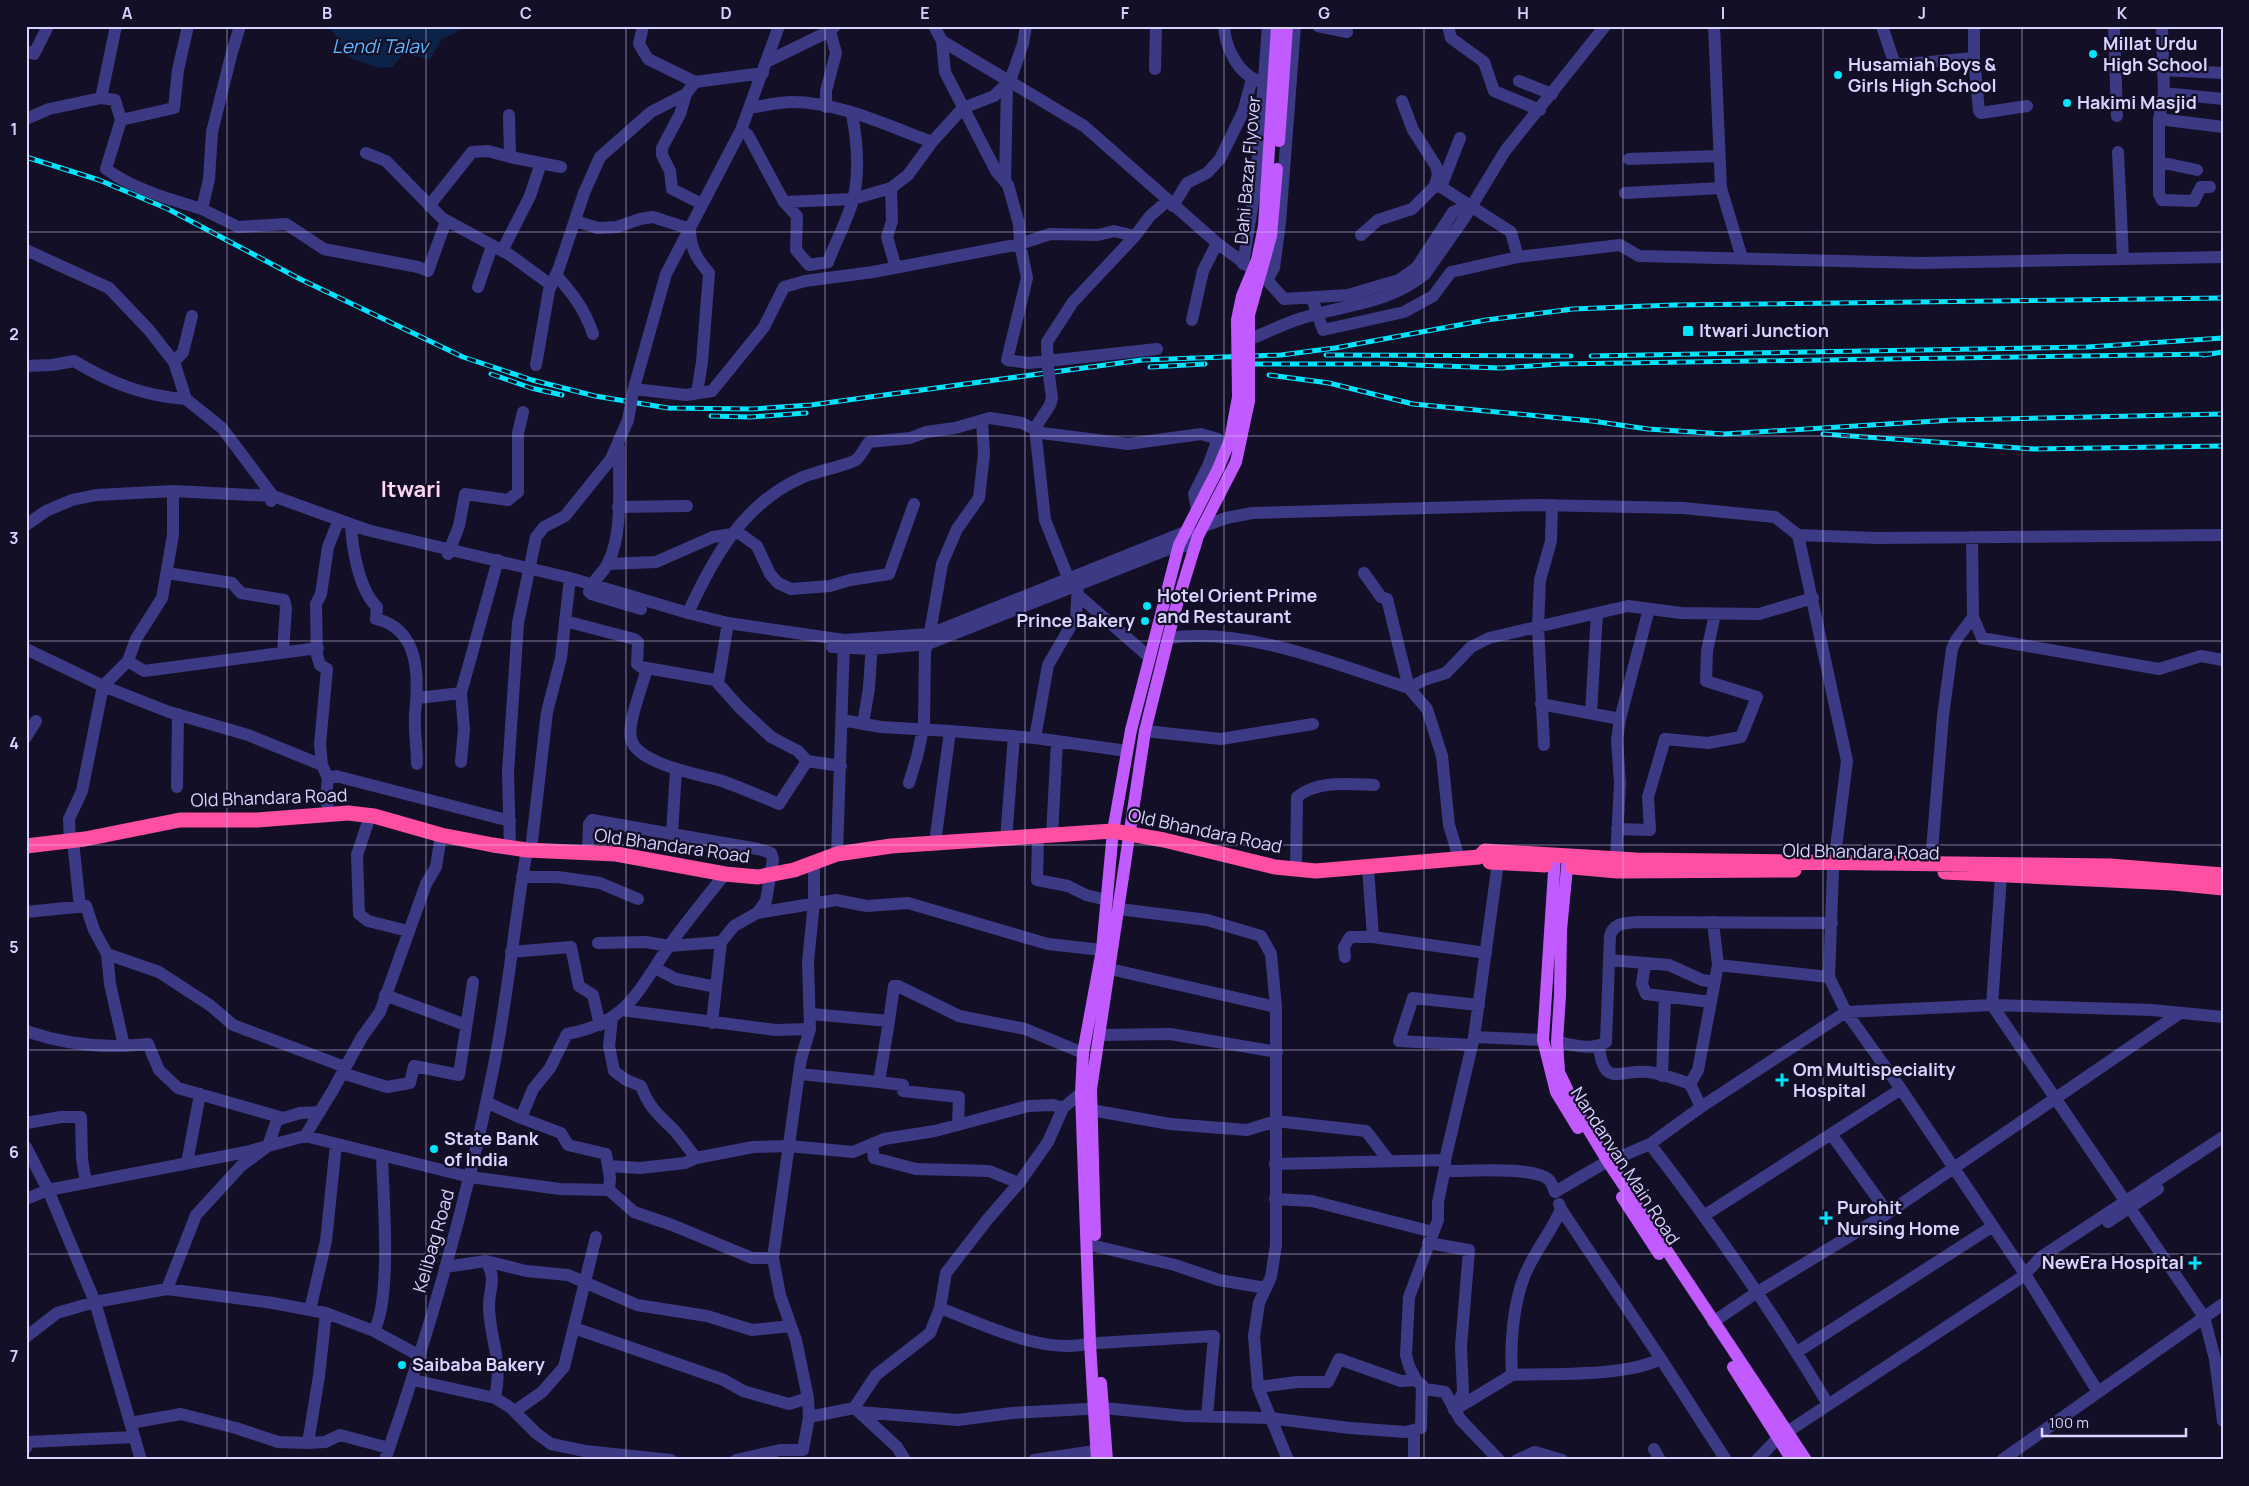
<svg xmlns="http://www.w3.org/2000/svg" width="2249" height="1486" viewBox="0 0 2249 1486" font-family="Manrope,sans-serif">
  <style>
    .water { fill: #0c2248 }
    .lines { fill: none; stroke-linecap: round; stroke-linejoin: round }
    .minor { stroke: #3d3a85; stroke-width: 12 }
    .major { stroke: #c25bff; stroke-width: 12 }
    .highway { stroke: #ff4fa3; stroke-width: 15 }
    .rail-casing { stroke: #00e5ff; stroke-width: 5 }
    .rail { stroke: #130f26; stroke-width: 3; stroke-dasharray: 9; stroke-linecap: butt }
    .minor-bridge { stroke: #3d3a85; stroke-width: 12 }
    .major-bridge { stroke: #c25bff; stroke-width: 12 }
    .grid { fill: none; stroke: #d9d4ff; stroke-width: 1; stroke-opacity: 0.55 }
    .poi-dot { fill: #00e5ff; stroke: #130f26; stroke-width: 2 }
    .labels { text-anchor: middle; stroke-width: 4.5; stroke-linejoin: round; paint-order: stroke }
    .poi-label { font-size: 18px; font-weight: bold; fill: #d9d4ff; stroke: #130f26; text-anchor: start }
    .street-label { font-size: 18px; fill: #d9d4ff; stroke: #130f26 }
    .water-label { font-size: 19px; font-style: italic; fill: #62b6ff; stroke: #130f26 }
    .district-label { font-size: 22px; font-weight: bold; fill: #ffd6f0; stroke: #130f26 }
    .neatline { fill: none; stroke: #d9d4ff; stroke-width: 2 }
    .grid-label { font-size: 16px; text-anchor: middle; font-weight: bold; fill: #d9d4ff }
  </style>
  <rect width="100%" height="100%" fill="#130f26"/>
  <path class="water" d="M329 26H469L442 39 430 59 404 54 392 67 379 68 348 57Z"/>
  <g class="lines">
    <path class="minor" d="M643 26 639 44 648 59 695 82
      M934 26 942 41 945 72 996 171 1008 185 1019 224 1020 244 1027 278 1007 360 1029 363 1157 349
      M1224 26C1225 47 1238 74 1259 81
      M1318 26 1347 32
      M1448 26 1451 38 1484 62 1494 91 1540 110
      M1714 26 1721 188 1742 258
      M1882 26 1895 65 1974 58
      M1974 26V58L1979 111 1981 113 2027 106
      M2114 26 2117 116
      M2162 26 2164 93 2159 119V194L2162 200 2194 201 2201 187H2210
      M942 41 1084 126 1217 243 1267 280 1284 299 1348 295 1399 280 1417 267 1453 212 1472 205
      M26 51 34 54 48 26
      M768 61 830 31 835 26
      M1155 69 1156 26
      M2162 70 2223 73
      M1519 81 1552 94
      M2164 93 2223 99
      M686 94 680 114 662 148V155L670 171 672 189 702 204
      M101 98 115 100 121 120 106 169C133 189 169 199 202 209L209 179 212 132 232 52 240 26
      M1402 101 1413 130 1436 166 1438 174 1435 186
      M826 107V91L836 53 830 31
      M750 108C763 106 778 102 792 102 839 102 888 126 932 142L963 108 994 96 1010 81 1023 44 1026 26
      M509 115 510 157 561 167
      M26 119 49 109 101 98 116 26
      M2159 119 2223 127
      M121 120 174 108 178 70 188 26
      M741 130 748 135 784 202 797 216 796 250 809 265 828 262C836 241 847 221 853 200 860 173 857 141 852 114
      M2118 152 2123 259
      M366 153 386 161 442 218 510 255 551 285
      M1629 159 1719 156
      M2159 162 2197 170
      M1005 182 1007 85
      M1441 187 1460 138
      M1625 193 1721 188
      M784 202 853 199 891 188
      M429 206 472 152 488 151 510 157
      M1173 206 1187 183 1207 173 1220 159 1243 112 1252 79
      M202 209 238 227 286 224 324 249 418 267 428 271 446 221
      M575 221 598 228 617 227 640 219 653 217 690 229C690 248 697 259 709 273L702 362 697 393
      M1361 235 1378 220 1412 209 1435 186 1441 187 1511 232 1518 257
      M26 250 109 288 149 330 174 362 186 399 222 428 273 496 271 501
      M502 251 530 196 541 163
      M1243 264 1256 183 1268 26
      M896 268 887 237 892 221 891 188 908 175 932 142
      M1425 274 1465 217 1505 151 1605 26
      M556 275C573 294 585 310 593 334
      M1267 280 1274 268 1280 223 1295 26
      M478 287 492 246
      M1312 298 1323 330 1404 312 1433 296 1451 272 1518 257 1620 245 1639 256 1921 263 2223 257
      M1192 320 1203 271 1217 243
      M174 362 183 352 192 316
      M536 365 549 290 559 268 584 193 600 157 651 112 686 94 695 82 763 73
      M26 366 52 365 74 361C111 383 143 396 186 399
      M1048 368 1047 342 1073 302 1135 236 1150 216 1167 201
      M634 389 686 395 712 391 764 327 784 287 805 281 873 272 1020 244 1050 234 1098 235 1114 231 1135 236
      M632 395 666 274 741 130 779 26
      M1052 398 1050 405 1035 428 1045 520 1071 585
      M618 507 687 506
      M351 524C352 548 359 590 377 607L376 619C420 629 419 677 415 714 414 730 417 748 417 764
      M26 525 46 511 72 500 96 495 173 491 273 496 367 530 570 578 688 613 728 623 844 640 930 634 1185 532 1198 536
      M1204 526 1226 518 1252 513 1537 505 1683 508 1775 517 1798 535
      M448 554 459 526 465 494 508 500 518 492V433L523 412
      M608 564 656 562 713 537 739 533 757 546 770 574 778 583 791 589 830 586 850 580 889 574 914 504
      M167 573 232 583 241 593 284 600 286 608 283 652
      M1364 573 1381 597 1387 599 1409 688
      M1076 579 1078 586 1076 617 1048 665 1035 738 1127 751
      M589 592C592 580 603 574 608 563 624 532 618 482 619 447
      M591 594 641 609
      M1078 595 1148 656
      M688 613C713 558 743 504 801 478 811 473 851 464 856 460 861 456 865 447 869 442L910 438 926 432 955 428 990 418 1022 423 1042 433 1128 444 1201 434 1218 439 1208 466 1194 494 1197 509
      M1973 617 1982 638 2159 669 2201 656 2223 660
      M565 621 634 639 638 642 637 664 641 667 715 680 740 708 771 737 798 751 807 761 841 766
      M1169 638C1247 627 1335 664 1409 688
      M832 647 871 649 928 644 1179 545 1195 547
      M26 649 103 686 128 661 136 639 162 598 173 535V491
      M128 661 144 671 318 648
      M647 668C643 685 627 723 631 739 637 764 701 775 722 781 742 788 760 796 779 804L807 761
      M718 683 728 623
      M418 698 461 693 498 560
      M1541 704 1620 719 1617 740 1620 783 1616 858
      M1591 713 1597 613
      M1620 719 1649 609
      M842 720 881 727 950 731
      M863 724 869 688 872 642
      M1145 731 1221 739 1313 724
      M26 737 36 721
      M1544 745 1538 626 1540 580 1551 541 1552 505
      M461 762 464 729 461 693
      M328 778 336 776 510 821
      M909 783 917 757 924 724 925 650 928 644 942 564 957 529 979 498 984 454 982 421
      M177 787 178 714
      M329 815 326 797 328 778 322 765 320 744 327 669 320 665 317 655 316 604 321 594 328 547 336 527
      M370 816 357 855 359 914 368 921 408 931
      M1617 829 1650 830 1648 797 1665 739 1708 743 1741 737 1757 697 1706 681 1707 651 1715 614
      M672 834 676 770
      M1052 836 1057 741
      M1038 837 1037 880 1068 886 1086 895 1107 900
      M1006 839 1014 736
      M70 841 69 819 82 791 103 686 169 712 248 735 322 765
      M73 841 80 907
      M935 843 950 731 1035 738
      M510 848 508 772 518 623 536 537 544 527 565 516 611 459 628 420
      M531 850 547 712 561 658 570 578
      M588 853 589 824 592 820 758 849 771 853 773 859 766 901 757 913 734 926 721 942 669 946 646 942 598 943
      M837 854 844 641
      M1499 855 1474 1037 1543 1040
      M1459 858 1449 825 1442 756 1427 709 1409 688 1424 680 1446 673 1471 647 1489 638 1628 606 1681 613 1759 614 1813 598
      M1931 862 1943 716 1952 649 1956 640 1973 617 1972 537
      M814 863V902L808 962 810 1029 801 1059 773 1258 780 1295 796 1340 808 1398 809 1417 854 1408 876 1375 930 1333 940 1308 946 1273 987 1220 1019 1183 1048 1142 1063 1108 1081 1093
      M1296 869 1297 797C1317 780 1349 784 1374 785
      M2001 876 1992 1005 2204 1317 2215 1359 2223 1421
      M522 877H558L600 883 638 899
      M1119 909 1207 920 1261 936 1271 954 1276 1007V1245L1271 1277 1259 1303 1254 1336 1258 1387 1288 1460
      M26 912 86 906 94 930 107 954 159 972 211 1006 233 1025 345 1067
      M757 913 836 900 867 906 908 903 1048 944 1102 950
      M1373 937 1486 953
      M511 952 571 947 579 986 593 995 600 1025
      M107 954 110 984 124 1046 148 1044 159 1070 178 1088 283 1118
      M1345 957 1344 947 1350 937H1373L1368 868
      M1609 960 1669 965 1702 980 1714 982
      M1645 964 1642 984 1646 994 1711 1002
      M1718 965 1829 977
      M655 968 676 979 716 987
      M1110 969 1276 1007
      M385 995 466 1025
      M621 1010 776 1030 810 1029
      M811 1014 889 1021 879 1082 903 1085V1091L959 1097 958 1125
      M612 1018 609 1046 614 1071 626 1080 641 1086C648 1105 657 1114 671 1127 680 1136 688 1148 696 1158
      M889 1021 894 986H898L959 1016 1025 1029 1083 1053
      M712 1023 721 942
      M26 1031C58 1042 90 1047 124 1046
      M1100 1035 1170 1034 1277 1052
      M1474 1037 1445 1160V1168L1451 1171C1471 1171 1538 1166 1550 1181 1552 1184 1554 1189 1555 1192L1601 1165 1650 1144 1701 1107 1846 1012 1992 1005 2152 1010 2223 1017
      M1557 1042C1573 1045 1592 1051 1606 1042L1610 936C1613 923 1625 923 1637 922L1832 923
      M1472 1045 1399 1041 1413 998 1479 1005
      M1599 1047C1604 1089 1620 1069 1649 1072 1662 1074 1677 1079 1690 1084L1701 1107
      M342 1073 387 1087 410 1083 414 1066 459 1075 473 982
      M800 1074 879 1082
      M1662 1076 1665 997
      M1690 1084 1698 1070 1718 965 1713 922
      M487 1101 490 1104 521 1118 533 1089 550 1068 567 1034C627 1023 637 992 669 946 686 922 706 898 725 874
      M1091 1110 1170 1124 1247 1130 1276 1121 1366 1131 1389 1161
      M521 1118 561 1133 568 1145 606 1154 610 1178 609 1190
      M26 1123 61 1117H81L82 1159 86 1183
      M1831 1134 1888 1213
      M305 1136 333 1090 362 1037 380 1012 426 884 436 867 441 835
      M872 1144 874 1158 916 1169 989 1171 1019 1183
      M1650 1144C1714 1227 1774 1314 1828 1404
      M26 1147 48 1190 95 1302 141 1460
      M187 1163 200 1094
      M1275 1164 1445 1160
      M608 1166 640 1168 685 1163 696 1158 753 1147 789 1146 853 1152 884 1139 935 1131 1028 1106 1053 1105 1063 1108
      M1445 1168 1438 1202V1220L1409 1297 1406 1355 1409 1366 1416 1380 1425 1389 1445 1392 1460 1419 1499 1460
      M26 1199 48 1190 246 1152 305 1136 470 1177 560 1189 609 1190 634 1212 672 1225 752 1258H773
      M1275 1199 1312 1201 1433 1232
      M1705 1215 1901 1089
      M2108 1222 2158 1189
      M1428 1243 1469 1250 1461 1347 1463 1392 1454 1410
      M1095 1246 1175 1265 1219 1280 1266 1288
      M486 1261 526 1271 568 1275 637 1305 707 1316 752 1330 791 1326
      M445 1267 486 1261C498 1281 488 1289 489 1309 491 1344 503 1360 495 1398L511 1408 536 1433 551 1444 585 1451 671 1460
      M2025 1274 2041 1257 2223 1137
      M167 1289 196 1215 241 1166 268 1146 277 1120 300 1113 320 1112
      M940 1308C983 1324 1045 1356 1090 1343
      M310 1310 326 1241 336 1144
      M1713 1322 1756 1293 1888 1213 2180 1013
      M574 1328 724 1380 743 1391 789 1404 808 1398
      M374 1331C392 1298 383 1196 382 1155
      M26 1337 57 1313 95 1302 167 1289 273 1303 326 1313 374 1331 420 1356
      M1098 1343 1214 1336 1207 1416
      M1797 1352 1993 1226
      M1661 1359 1726 1460
      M1512 1375C1555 1373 1623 1377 1661 1359L1561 1209
      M413 1380 495 1398
      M1258 1387 1297 1382H1328L1339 1359 1401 1381 1416 1380
      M2098 1392 2025 1274 1901 1089 1846 1012 1829 977 1833 871 1847 761 1798 535 1877 538 2223 535
      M1454 1410 1512 1375C1510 1344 1513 1306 1524 1277 1533 1253 1551 1233 1561 1209L1559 1204
      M515 1411 542 1392 564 1367 596 1237
      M858 1411 897 1447 905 1460
      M859 1412 958 1420 1012 1413 1104 1408 1185 1416 1269 1418 1350 1428 1406 1432 1421 1428 1422 1385
      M130 1423 181 1414 236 1428 278 1442 308 1443 319 1376 326 1313
      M1414 1430V1460
      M308 1443 325 1442 340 1435 389 1448
      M26 1448 28 1442 134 1437
      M1654 1449 1660 1460
      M385 1460C429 1333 467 1202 493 1070 508 998 514 923 527 850
      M736 1460 780 1450H803L809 1417
      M1034 1460 1095 1451
      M1517 1460 1535 1452 1562 1460
      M1757 1460 1778 1438 2019 1279
      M2002 1460 2223 1304"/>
    <path class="major" d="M1279 141 1287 26
      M1257 260 1264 226 1277 26
      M1555 856 1543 1040 1556 1092 1578 1128
      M1568 857 1561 930 1560 995 1557 1042 1559 1072 1579 1114 1608 1162 1806 1460
      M1622 1197 1659 1254
      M1095 1235 1091 1089 1145 731 1174 614 1198 536 1236 462 1249 401
      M1733 1367 1792 1460
      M1101 1383 1107 1460
      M1097 1460 1090 1343 1081 1093 1083 1053 1102 950 1113 831 1131 730 1179 545 1218 469 1230 440 1238 397"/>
    <path class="highway" d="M26 846 85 839 180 820H257L348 813 374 816 441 835 493 845 527 850 616 854 725 874 758 877 794 870 837 854 891 846 1113 831 1164 840 1275 867 1316 871 1479 857 1485 851 1636 860 2110 866 2223 875
      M1490 862 1545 865
      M1573 867 1617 871 1794 870
      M1945 872 2173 883 2223 888"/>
    <g class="rail-casing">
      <path id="rail" d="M26 157 99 180 168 209 300 279 463 357 532 380 595 396 668 408 752 409 811 405 1142 360 1281 355 1335 348 1486 320 1573 309 1673 305 2223 298
        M1326 355 1571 356
        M2203 355 2223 352
        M1591 356 2088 347 2223 338
        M1245 364H1385L1501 368 1560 364 2209 354
        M1150 367 1205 364
        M491 374 531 388 562 395
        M1269 375 1329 383 1413 404 1592 421 1648 429 1724 434 1953 420 2223 414
        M711 416 750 417 806 413
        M1823 434 2034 449 2223 446"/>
    </g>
    <use href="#rail" class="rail"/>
    <path class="minor-bridge" d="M1238 343C1259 337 1276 327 1296 320 1340 305 1388 305 1425 274
      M1048 368 1052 398
      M628 420 632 398"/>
    <path class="major-bridge" d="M1238 397 1237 320 1242 296 1257 260
      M1249 401V315L1271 236 1277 169"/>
  </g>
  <path class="grid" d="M227 26V1460M426 26V1460M626 26V1460M825 26V1460M1025 26V1460M1224 26V1460M1424 26V1460M1623 26V1460M1823 26V1460M2022 26V1460M26 232H2223M26 436H2223M26 641H2223M26 845H2223M26 1050H2223M26 1254H2223"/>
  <g class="poi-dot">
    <circle cx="2093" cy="54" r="5"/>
    <circle cx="1838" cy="75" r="5"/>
    <circle cx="2067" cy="103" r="5"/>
    <rect x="1682" y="325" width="12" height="12" rx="2.5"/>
    <circle cx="1147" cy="606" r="5"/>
    <circle cx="1145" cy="621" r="5"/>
    <path d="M1779.5 1072.5h5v5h5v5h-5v5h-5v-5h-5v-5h5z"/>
    <circle cx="434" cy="1149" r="5"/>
    <path d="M1823.5 1210.5h5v5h5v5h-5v5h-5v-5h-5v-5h5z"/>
    <path d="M2192.5 1255.5h5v5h5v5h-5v5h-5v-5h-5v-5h5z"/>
    <circle cx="402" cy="1365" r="5"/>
  </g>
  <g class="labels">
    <g class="poi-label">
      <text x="2103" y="50">Millat Urdu<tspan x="2103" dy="21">High School</tspan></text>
      <text x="1848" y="71">Husamiah Boys &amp;<tspan x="1848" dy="21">Girls High School</tspan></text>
      <text x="2077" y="109">Hakimi Masjid</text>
      <text x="1699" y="337">Itwari Junction</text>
      <text x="1157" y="602">Hotel Orient Prime<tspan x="1157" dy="21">and Restaurant</tspan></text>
      <text x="1135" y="627" text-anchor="end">Prince Bakery</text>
      <text x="1793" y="1076">Om Multispeciality<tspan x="1793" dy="21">Hospital</tspan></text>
      <text x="444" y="1145">State Bank<tspan x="444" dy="21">of India</tspan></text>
      <text x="1837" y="1214">Purohit<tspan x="1837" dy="21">Nursing Home</tspan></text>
      <text x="2184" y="1269" text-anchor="end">NewEra Hospital</text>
      <text x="412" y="1371">Saibaba Bakery</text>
    </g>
    <g class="street-label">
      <text transform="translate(1248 170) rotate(-85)" y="6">Dahi Bazar Flyover</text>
      <text transform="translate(269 798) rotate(-2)" y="6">Old Bhandara Road</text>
      <text transform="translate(1205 831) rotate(12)" y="6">Old Bhandara Road</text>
      <text transform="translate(672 846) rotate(8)" y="6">Old Bhandara Road</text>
      <text transform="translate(1861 852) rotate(1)" y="6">Old Bhandara Road</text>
      <text transform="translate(1625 1166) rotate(57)" y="6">Nandanvan Main Road</text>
      <text transform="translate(434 1241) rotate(-74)" y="6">Kelibag Road</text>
    </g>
    <g class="water-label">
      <text x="380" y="53">Lendi Talav</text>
    </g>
    <g class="district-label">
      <text x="411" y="497">Itwari</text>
    </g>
  </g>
  <rect width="2249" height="1486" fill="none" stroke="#130f26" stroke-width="55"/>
  <path d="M2042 1428v8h144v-8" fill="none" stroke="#d9d4ff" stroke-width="2.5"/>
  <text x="2049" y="1428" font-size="15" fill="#d9d4ff" stroke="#130f26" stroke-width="4" paint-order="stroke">100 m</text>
  <rect x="28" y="28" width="2194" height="1430" class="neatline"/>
  <g class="grid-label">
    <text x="127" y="19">A</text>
    <text x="327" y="19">B</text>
    <text x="526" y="19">C</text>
    <text x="726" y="19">D</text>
    <text x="925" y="19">E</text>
    <text x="1125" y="19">F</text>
    <text x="1324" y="19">G</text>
    <text x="1523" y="19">H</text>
    <text x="1723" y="19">I</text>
    <text x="1922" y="19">J</text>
    <text x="2122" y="19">K</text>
    <text x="14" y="135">1</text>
    <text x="14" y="340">2</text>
    <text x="14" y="544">3</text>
    <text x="14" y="749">4</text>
    <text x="14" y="953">5</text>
    <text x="14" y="1158">6</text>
    <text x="14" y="1362">7</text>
  </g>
</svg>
